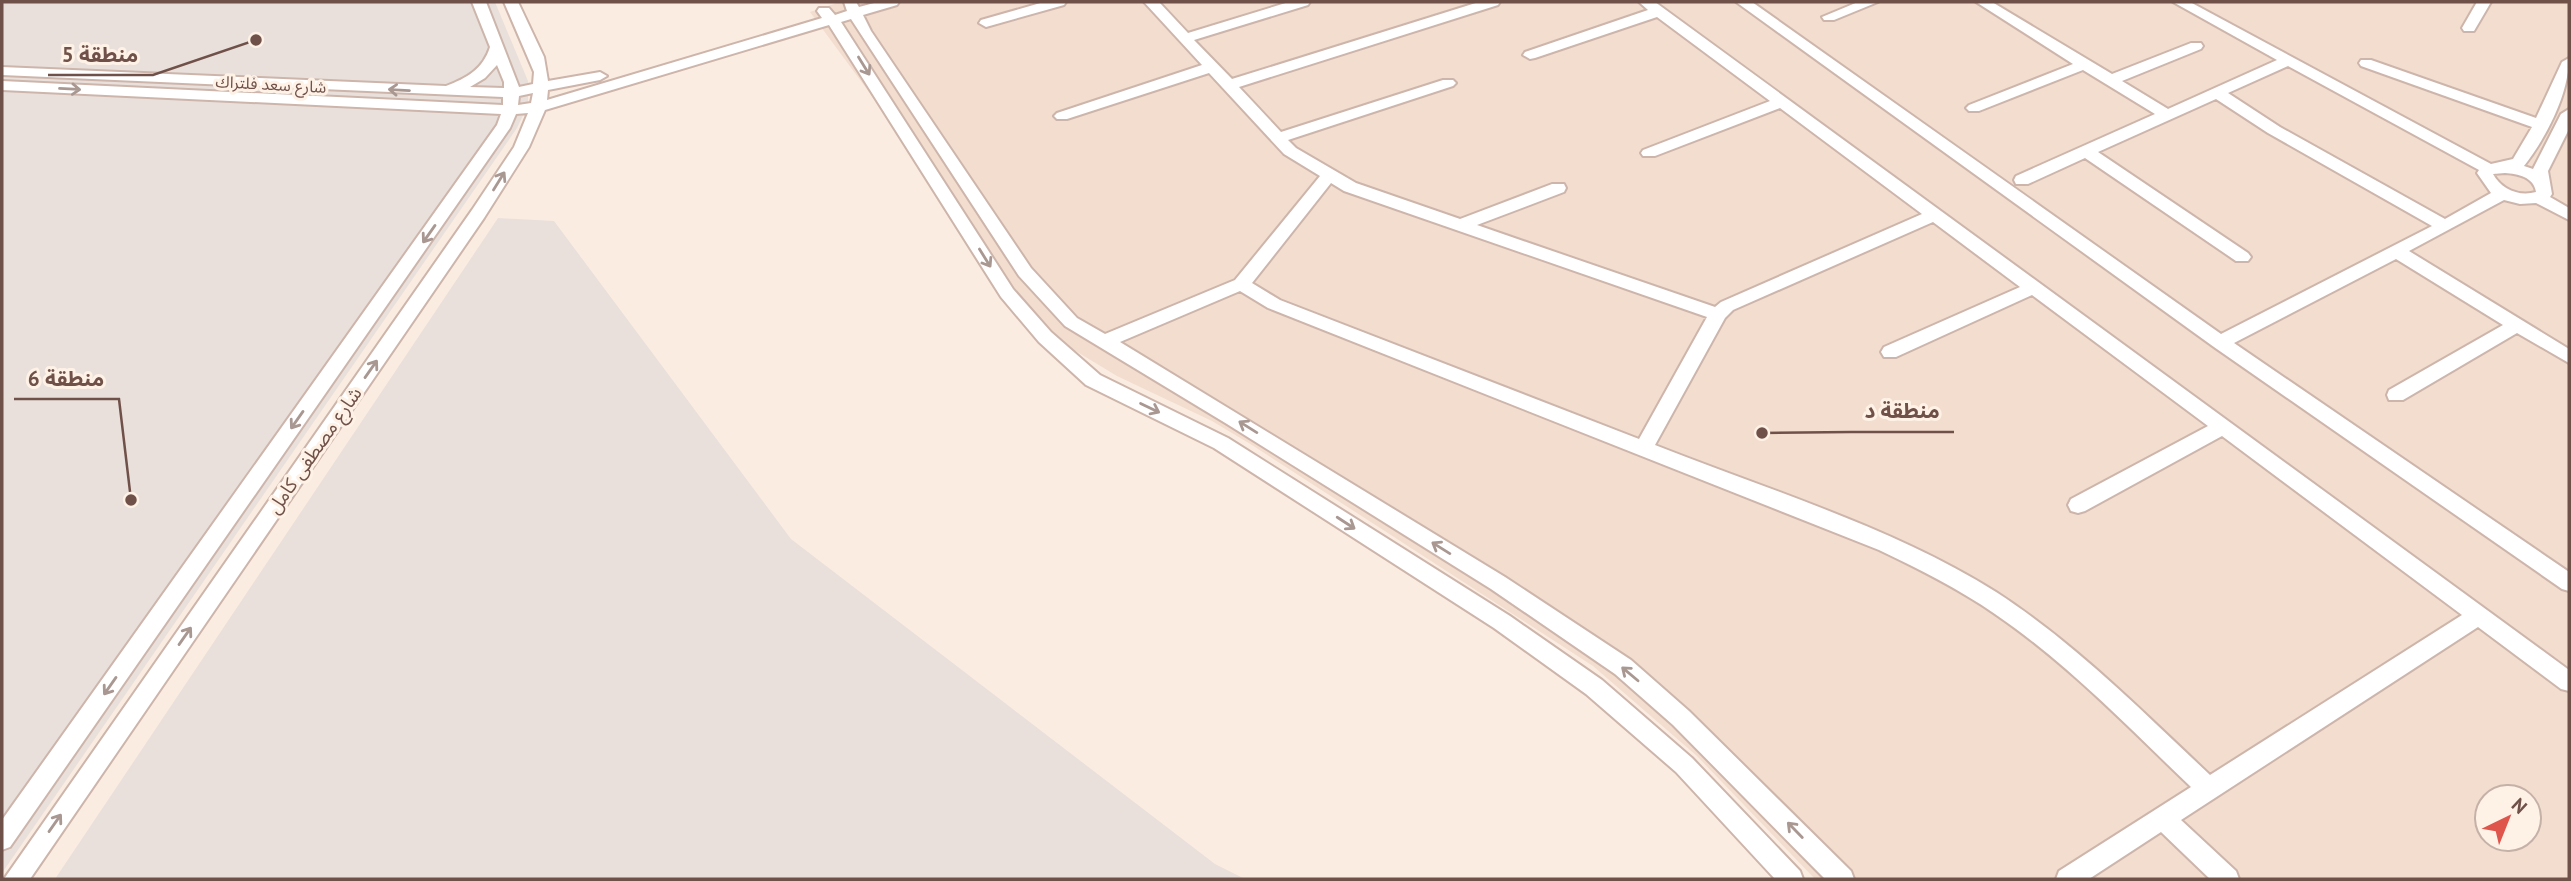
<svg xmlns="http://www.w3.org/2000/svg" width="2571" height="881" viewBox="0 0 2571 881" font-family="'PT Sans','Noto Sans Arabic',sans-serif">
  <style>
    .residential { fill: #f2ddcf; fill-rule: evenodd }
    .industrial { fill: #e9e0dc }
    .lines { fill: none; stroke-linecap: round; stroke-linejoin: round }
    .minor-casing { stroke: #cdb5ab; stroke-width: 4 }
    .minor { fill: #fff; fill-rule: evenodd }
    .oneway { stroke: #a99792 }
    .labels { text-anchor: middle; stroke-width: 6; stroke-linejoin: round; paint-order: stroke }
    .far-street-label { font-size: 16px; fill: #705149; stroke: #fef1e6 }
    .street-label { font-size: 19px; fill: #705149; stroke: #fef1e6 }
    .leader { fill: none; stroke: #705149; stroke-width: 2.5 }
    .callout-dot { fill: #705149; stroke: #fef1e6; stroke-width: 2.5 }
    .callout-label { font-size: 21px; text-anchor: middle; font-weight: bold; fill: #705149; stroke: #fef1e6; stroke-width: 6; stroke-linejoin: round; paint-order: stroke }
  </style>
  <rect width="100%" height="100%" fill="#fbece1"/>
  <path class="residential" d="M840 2H2569V879H1815L1697 756 1593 666 1252 445 1212 421 1117 376 1074 350 1031 312 810 12ZM2487 797H2529V839H2487Z"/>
  <path class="industrial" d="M2 2H495L528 81V105L517 128 2 873Z
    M498 218 554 221 791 539 1215 864 1245 879H55Z"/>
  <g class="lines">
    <g class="minor-casing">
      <path id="minor" d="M472 2H486L519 87 533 84 534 72 504 2H518L544 57 548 81 600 72 607 76 600 80 548 90 547 100 822 18 817 11 819 8H829L835 15 847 11 844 2H856L859 7 878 2H899L897 5 863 15 871 31 1031 268 1077 318 1105 334 1235 280 1320 176 1284 154 1209 73 1067 119H1057L1054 116 1057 113 1202 65 1144 2H1159L1188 33 1289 2H1310L1308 5 1194 40 1232 79 1479 2H1500L1498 5 1239 87 1281 132 1443 80H1453L1456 83 1453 86 1288 140 1296 148 1356 183 1460 219 1552 184H1564L1566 188 1564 192 1477 225 1715 307 1721 302 1922 214 1780 108 1655 156H1643L1641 153 1643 150 1770 101 1657 17 1535 58 1530 59 1523 55 1525 52 1648 10 1639 2H1655L2569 670V691L2561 689 2478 627 2181 820 2236 871 2239 879H2210L2161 832 2089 879H2056L2059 871 2191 787C2128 727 2067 663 1995 614 1959 589 1919 569 1879 550L1268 308 1240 291 1120 342 1505 577 1631 660 1689 711 1851 871 1854 879H1825L1673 725 1615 674 1491 589 1227 424 1065 326 1019 276 851 19 841 22 1013 289 1051 332 1100 375 1228 438 1510 616 1602 680 1692 758 1800 871 1803 879H1775L1676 772 1586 694 1494 628 1214 448 1086 385 1039 342 1001 297 829 25 545 110 529 147 484 218 30 879H4L472 210 514 147 528 113 516 114 510 128 10 847 2 850V820L497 125 501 114 2 90V81L503 105V97L2 75V67L446 86C467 78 483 69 490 47ZM497 65 504 82V88L470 87 485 78ZM533 93 531 103 518 105 519 96ZM1331 183 1344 191 1707 317 1639 439 1280 300 1252 283ZM1933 222 2020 287 1884 347 1881 352 1884 357H1896L2032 295 2208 426 2071 499 2068 505 2071 511 2078 513 2085 511 2222 436 2462 615 2210 775C2142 711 2075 643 1996 592 1895 528 1766 489 1655 445L1725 318 1733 310Z
        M1044 2H1066L1064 5 986 27 979 23 981 20Z
        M1736 2H1752L2221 334 2432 226 2268 133 2216 99 2098 152 2248 253 2251 257 2248 261H2236L2085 158 2028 184H2016L2014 180 2016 176 2155 114 2083 70 1979 111H1969L1966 108 1969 105 2073 64 1976 2H1992L2112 74 2191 43H2201L2203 46 2201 49 2122 81 2168 109 2277 60 2173 2H2190L2491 164 2513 159 2532 127 2361 66 2359 63 2361 60H2371L2536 118 2562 62 2569 58C2569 94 2546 138 2524 166L2533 169 2561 114 2569 109V129L2548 171 2552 194 2550 197 2569 208V220L2536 203 2520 204 2504 200 2409 251 2569 349V363L2517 333 2403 400H2389L2387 395 2389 390 2503 325 2396 259 2234 343 2569 572V591L2562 589 2214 347ZM2288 66 2479 170 2477 173 2491 193 2445 219 2280 127 2228 93ZM2505 173C2518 174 2534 177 2536 192 2519 197 2501 189 2493 174Z
        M1858 2H1878L1834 20H1824L1822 17Z
        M2477 2H2491L2474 31H2464L2462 28Z"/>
    </g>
    <use href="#minor" class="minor"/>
  </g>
  <defs><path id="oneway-shaft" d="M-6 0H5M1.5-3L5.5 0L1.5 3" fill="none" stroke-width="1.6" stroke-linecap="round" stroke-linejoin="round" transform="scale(1.75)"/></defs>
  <g class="oneway">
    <use href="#oneway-shaft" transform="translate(864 66) rotate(58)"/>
    <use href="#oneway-shaft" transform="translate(70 89) rotate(3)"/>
    <use href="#oneway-shaft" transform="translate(399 90) rotate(-177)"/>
    <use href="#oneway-shaft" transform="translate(499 181) rotate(-58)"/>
    <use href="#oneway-shaft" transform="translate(429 234) rotate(125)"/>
    <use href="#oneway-shaft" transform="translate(985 258) rotate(58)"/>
    <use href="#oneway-shaft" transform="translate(371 369) rotate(-55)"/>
    <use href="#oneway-shaft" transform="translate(1150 408) rotate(26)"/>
    <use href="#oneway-shaft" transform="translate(297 420) rotate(125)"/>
    <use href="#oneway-shaft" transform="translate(1248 427) rotate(-148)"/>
    <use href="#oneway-shaft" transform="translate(1346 523) rotate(33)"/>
    <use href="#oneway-shaft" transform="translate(1441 548) rotate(-148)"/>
    <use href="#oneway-shaft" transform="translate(185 636) rotate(-55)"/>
    <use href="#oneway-shaft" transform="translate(1630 674) rotate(-140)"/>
    <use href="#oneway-shaft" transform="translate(110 686) rotate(125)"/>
    <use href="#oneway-shaft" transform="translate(55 823) rotate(-55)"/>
    <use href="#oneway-shaft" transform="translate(1795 830) rotate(-134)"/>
  </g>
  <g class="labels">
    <g class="far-street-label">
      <text transform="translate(271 84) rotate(3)" y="6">شارع سعد فلتراك</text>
    </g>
    <g class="street-label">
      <text transform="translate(314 450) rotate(-55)" y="7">شارع مصطفى كامل</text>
    </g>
  </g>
  <path class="leader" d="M256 40L153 75H48M131 500L119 399H14M1762 433L1851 432H1954"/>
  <g class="callout-dot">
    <circle cx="256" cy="40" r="7"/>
    <circle cx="131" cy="500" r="7"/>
    <circle cx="1762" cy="433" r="7"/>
  </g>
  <g class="callout-label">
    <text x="100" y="62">منطقة 5</text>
    <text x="66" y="386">منطقة 6</text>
    <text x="1902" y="418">منطقة د</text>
  </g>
  <rect width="2571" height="881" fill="none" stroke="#705149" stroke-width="7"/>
  <g transform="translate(2508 818) rotate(43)"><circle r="33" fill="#fef1e6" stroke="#c5b1a7" stroke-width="2"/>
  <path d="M0-5L12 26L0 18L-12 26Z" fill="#df544b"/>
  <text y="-10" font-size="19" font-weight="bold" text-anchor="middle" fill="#705149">N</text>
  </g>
</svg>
